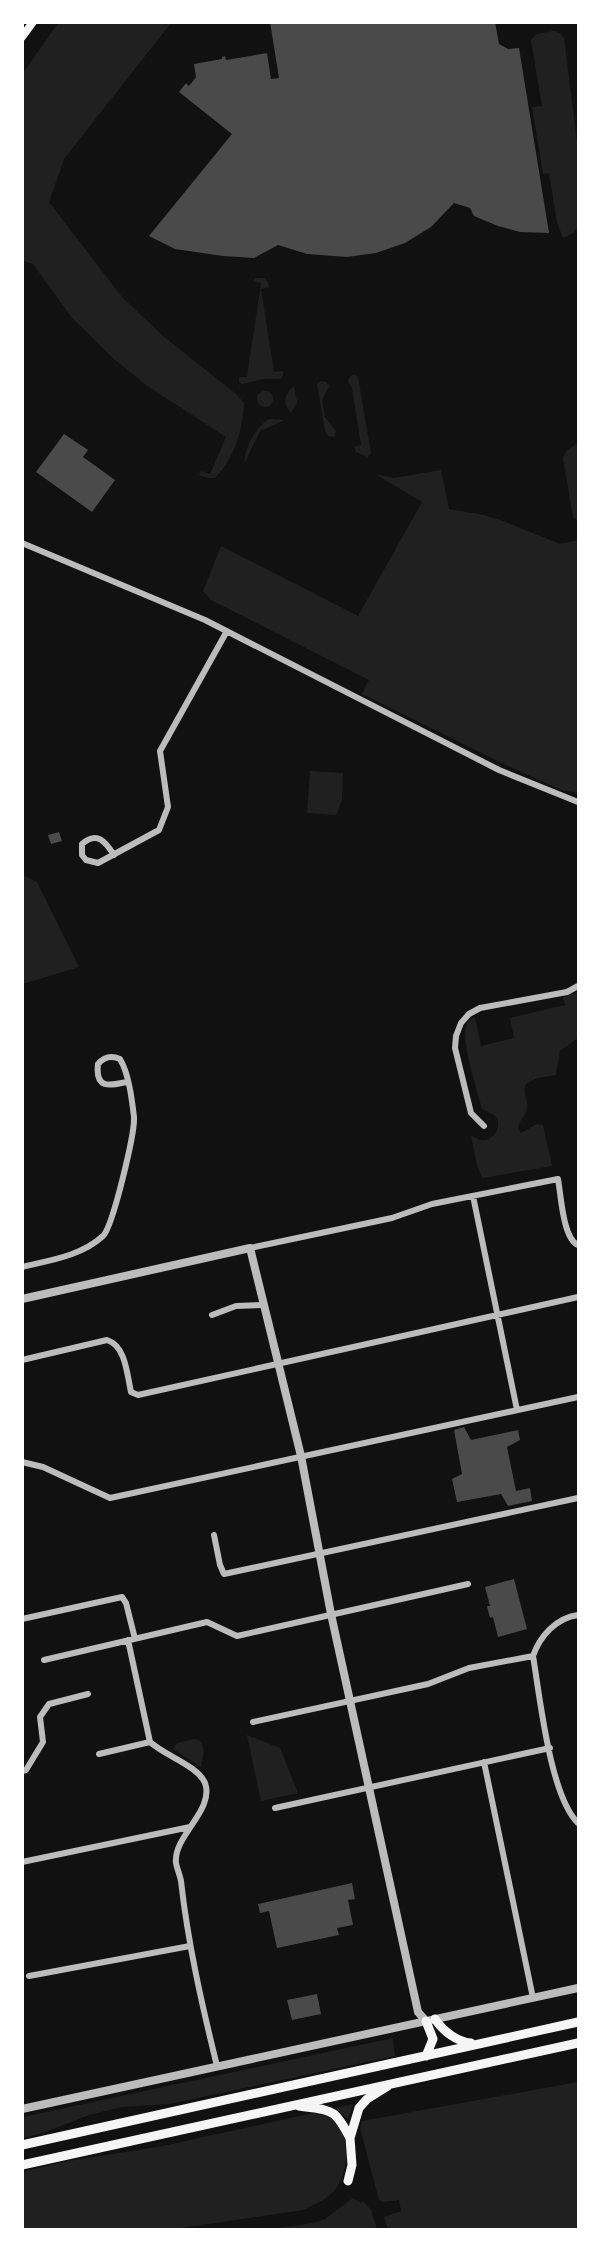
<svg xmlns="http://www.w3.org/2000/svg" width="601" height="2252" viewBox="0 0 601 2252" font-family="'Fira Sans',sans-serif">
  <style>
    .green { fill: #202020 }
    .building { fill: #4a4a4a }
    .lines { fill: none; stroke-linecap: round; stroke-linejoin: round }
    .minor { stroke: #bcbcbc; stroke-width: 6 }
    .tertiary { stroke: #bcbcbc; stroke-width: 8 }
    .secondary { stroke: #f5f5f5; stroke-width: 8 }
    .primary { stroke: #f5f5f5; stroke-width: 9 }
  </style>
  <rect width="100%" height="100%" fill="#111"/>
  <path class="green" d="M58 23H171L64 159 49 202 122 297 163 336 236 394 244 403C243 430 234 459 215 478H208L199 475 201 471 210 474 226 437 146 385 114 359 72 318 33 264 23 261V73Z
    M554 31 560 33 564 38 578 150V226L573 233 563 238 557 223 549 173 543 174 532 107 542 106 531 40 536 34Z
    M256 278H264L268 282 269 287 261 289 274 372 283 371V376L281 379H263L242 384 239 382V377H247L261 283 253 281Z
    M355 375 358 377 371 453 368 457 356 452 354 447 361 445 352 388 348 382 350 376Z
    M321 381 326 382 329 386 322 400 325 417 336 431 335 436 332 437 328 436 325 431 317 384Z
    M294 386 297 402 291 413C282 404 285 393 294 386Z
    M257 399a8 8 0 1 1 16 0a8 8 0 1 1-16 0Z
    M269 419 285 420 260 431 244 464C245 448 255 427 269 419Z
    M578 443V521L573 517 563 458 566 451Z
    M441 470 449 509 484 515 503 521 560 544 578 540V793L561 790 502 763 362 694 369 680 211 600 203 591 221 546 358 616 422 502 375 474 394 478Z
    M310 771 343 773 342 800 336 815 307 813Z
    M23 875 37 882 79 967 23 984Z
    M578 992V1038L560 1051 556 1075 537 1078 526 1084C522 1094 528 1098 527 1107 527 1116 518 1120 518 1129L521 1133 537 1124 543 1125 552 1166 482 1178 477 1165 471 1135C474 1137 477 1139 480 1140 492 1143 504 1126 495 1116 492 1113 485 1111 482 1109 478 1093 461 1041 466 1027 467 1022 471 1019 475 1017L481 1046 514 1038 510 1018 565 1005 563 997Z
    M247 1735 280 1748 298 1793 261 1801Z
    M194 1739 199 1740C206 1748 203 1757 201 1767L173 1749 177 1743Z
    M393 2038 395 2056 169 2104 121 2107 89 2115 43 2133 23 2138V2117Z
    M578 2082V2229H388L384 2217 401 2211 399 2200 383 2202 379 2200 360 2128 362 2121Z
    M353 2104 348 2119 335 2108H336Z
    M313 2113C321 2115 329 2116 335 2121 351 2136 348 2171 337 2187 329 2199 315 2204 303 2210L174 2229H23L22 2172 68 2161 163 2146Z
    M353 2198 361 2203 363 2201 371 2210 377 2229H273L313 2223 325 2219Z"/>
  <path class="building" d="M270 22H495L499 44 508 49 519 48 549 233 520 232 498 226 474 216 470 208 454 203 431 227 405 243 376 253 347 257 307 254 278 245 254 258 223 256 175 249 149 236 232 134 179 92 186 83 189 86 196 77 194 64 222 59V57L225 56 226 60 267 53 271 79 279 78Z
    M64 434 88 450 83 457 115 480 92 512 36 472Z
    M59 832 62 841 51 844 48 835Z
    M464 1427 471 1440 518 1430 520 1440 507 1447 516 1491 530 1488 532 1501 508 1506 501 1494 457 1502 452 1479 462 1474 454 1430Z
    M514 1579 527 1629 498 1637 493 1617 490 1618 487 1606H490L485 1587Z
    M352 1883 355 1899 348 1900 353 1925 337 1928 339 1935 277 1948 269 1911 260 1913 258 1904Z
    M317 1994 321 2014 292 2020 287 2000Z"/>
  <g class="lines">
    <path class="minor" d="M22 543 205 620 499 770 578 802
      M114 855C105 841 97 831 82 844V855L86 860 98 863 159 830 168 807 160 751 227 631
      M484 1126 471 1113 455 1048 456 1036 461 1023 469 1014 480 1008 567 992 578 986
      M473 1196 517 1410
      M250 1248 392 1218 432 1204 558 1179C561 1195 563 1239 578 1245
      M22 1267C51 1260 81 1256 103 1236 113 1226 135 1133 134 1117 132 1100 129 1074 120 1059 111 1055 104 1057 98 1064 95 1089 109 1086 127 1082
      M212 1315 236 1306 263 1305
      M22 1360 107 1340C126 1346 127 1375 131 1392L138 1395 578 1297
      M22 1462 43 1467 110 1498 578 1397
      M214 1535 220 1565 224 1574 578 1498
      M578 1615C556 1618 540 1636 533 1656 540 1697 550 1796 578 1823
      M22 1619 122 1597 126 1603 135 1639
      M128 1640 150 1742C164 1755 198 1766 205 1783 215 1810 173 1836 176 1863 177 1869 180 1875 181 1881 188 1944 202 2005 217 2066
      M44 1660 207 1622 237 1636 468 1584
      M253 1722 428 1684 469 1668 533 1656
      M99 1754 150 1742
      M484 1762 533 1998
      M22 1771 26 1770 43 1742 40 1717 49 1704 88 1694
      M275 1808 550 1748
      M22 1862 190 1827
      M29 1976 190 1946"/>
    <path class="tertiary" d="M22 1299 250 1248 301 1456 331 1614 418 2012 426 2021
      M22 2109 578 1988"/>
    <path class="secondary" d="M22 37 33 22"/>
    <path class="primary" d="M435 2019C443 2031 457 2042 471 2043
      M426 2021 433 2039 426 2056
      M299 2106C332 2111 334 2107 350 2138
      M22 2145 578 2022
      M22 2165 578 2043
      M348 2181 352 2165 350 2138 359 2108 367 2099 388 2086"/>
  </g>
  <rect width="601" height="2252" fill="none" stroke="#ffffff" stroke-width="48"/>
</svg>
